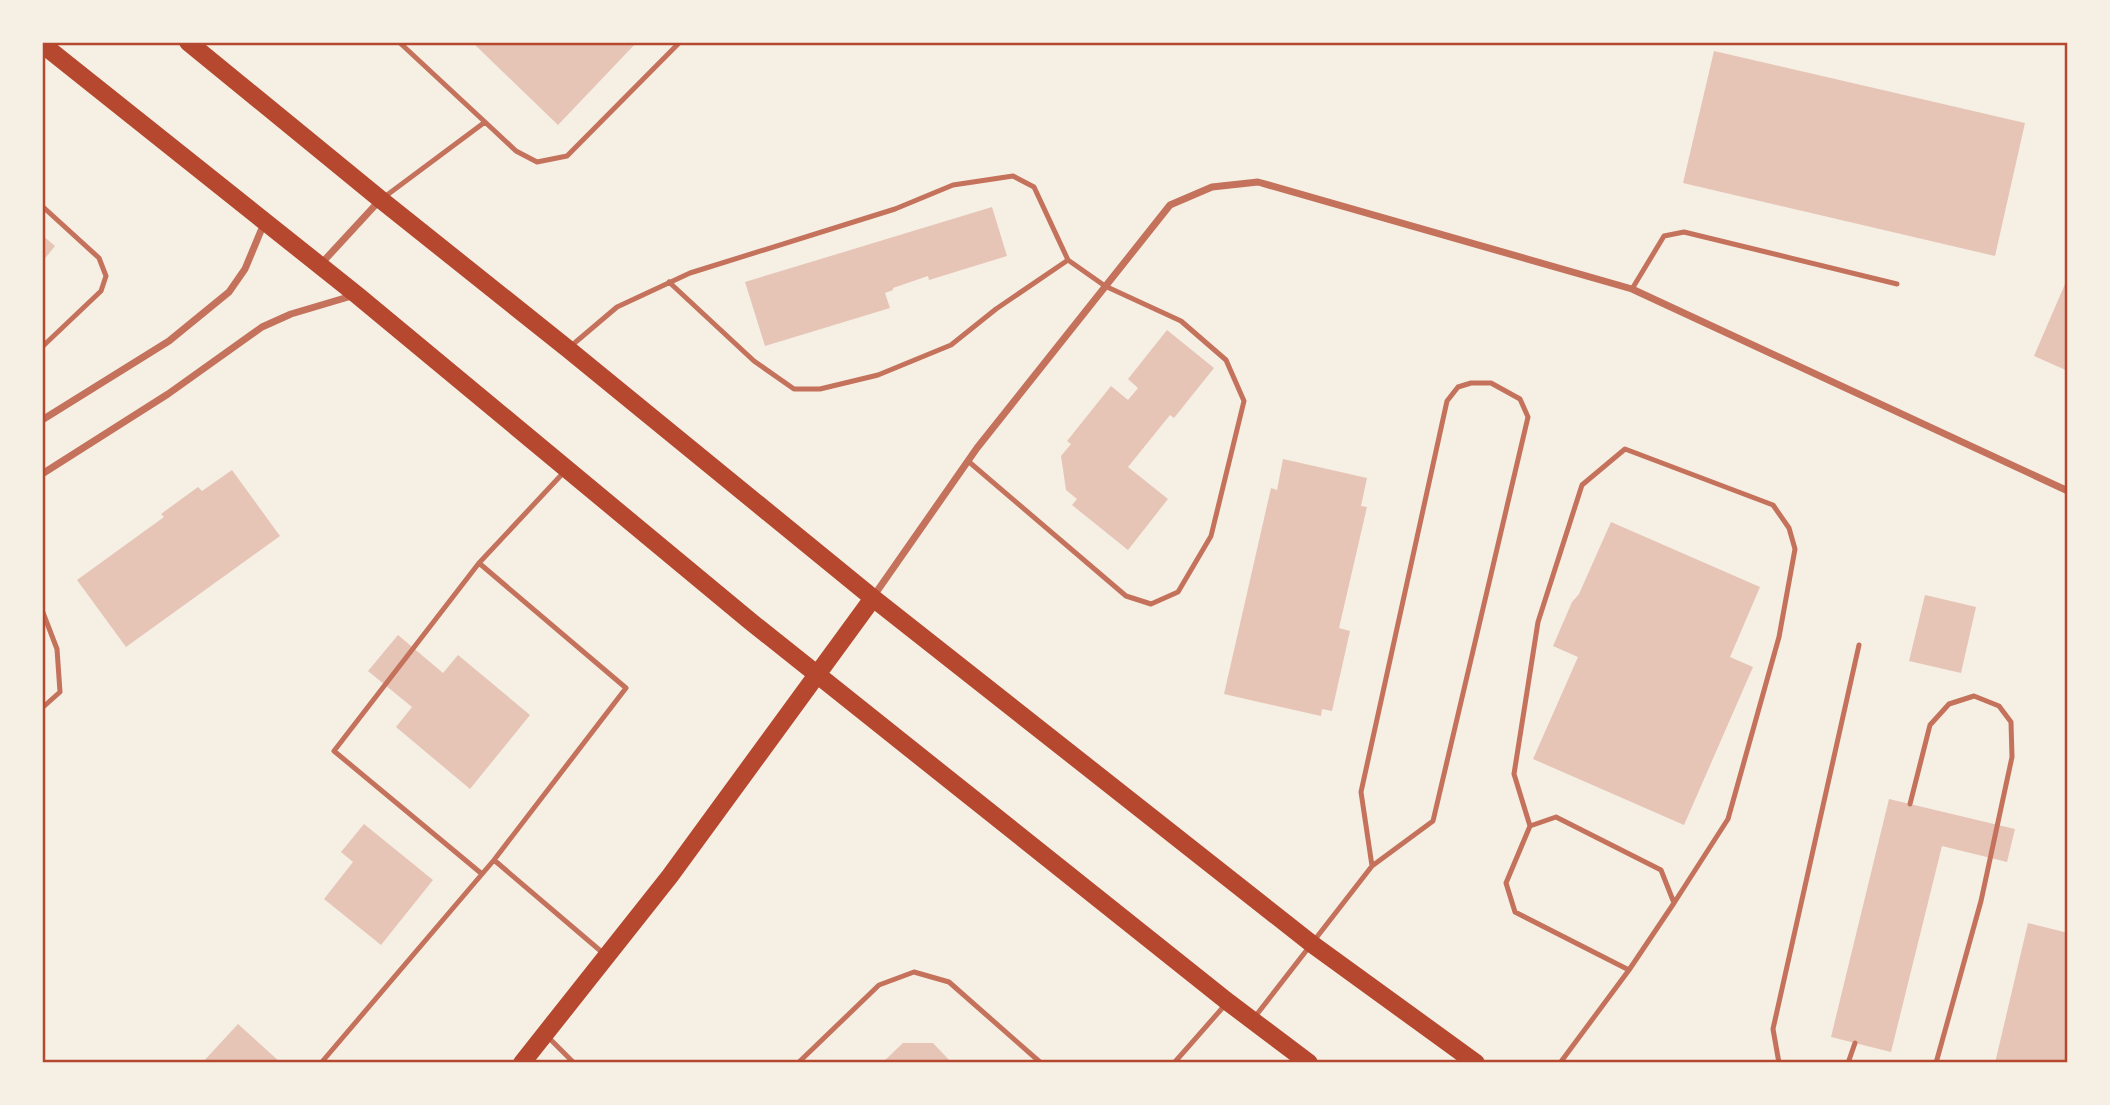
<svg xmlns="http://www.w3.org/2000/svg" width="2110" height="1105" viewBox="0 0 2110 1105" font-family="Poppins,sans-serif">
  <style>
    .building { fill: #e6c5b7 }
    .lines { fill: none; stroke-linecap: round; stroke-linejoin: round }
    .service { stroke: #c5725c; stroke-width: 5 }
    .minor { stroke: #c5725c; stroke-width: 7 }
    .primary { stroke: #b5482f; stroke-width: 18 }
    .neatline { fill: none; stroke: #b5482f; stroke-width: 2.5 }
  </style>
  <rect width="100%" height="100%" fill="#f6efe4"/>
  <path class="building" d="M472 42H637L558 125Z
    M1714 51 2025 123 1995 256 1683 183Z
    M992 207 1007 256 929 280 928 276 893 288V290L885 293 890 308 765 346 745 282Z
    M42 235 55 246 42 262Z
    M2068 277V371L2034 356Z
    M1167 330 1214 368 1174 418 1170 415 1128 467 1168 499 1128 550 1072 505 1077 499 1066 490 1061 456 1071 444 1067 441 1111 386 1128 400 1138 388 1128 379Z
    M1283 459 1367 478 1361 506 1367 507 1339 628 1350 631 1332 711 1322 709 1321 716 1224 694 1271 488 1277 490Z
    M232 470 280 536 126 647 77 580 164 517 161 514 198 487 202 491Z
    M1611 522 1760 587 1730 657 1753 667 1684 825 1533 759 1578 657 1553 646 1572 602 1579 594Z
    M1925 595 1976 607 1961 673 1909 661Z
    M398 635 443 673 458 655 530 715 470 789 396 727 412 707 368 671Z
    M1889 799 2015 829 2007 862 1942 846 1891 1052 1831 1037Z
    M364 824 433 880 381 945 324 899 353 862 341 852Z
    M2028 923 2068 933V1063H1995Z
    M238 1024 281 1063H202Z
    M903 1043H933L952 1063H882Z"/>
  <g class="lines">
    <path class="service" d="M485 122 516 151 537 162 567 156 680 42
      M383 198 485 122 399 42
      M42 206 99 258 106 276 101 291 42 347
      M669 282 754 361 794 389H820L878 375 951 345 996 309 1068 260
      M1632 289 1664 236 1684 232 1897 284
      M571 346 617 307 690 273 895 209 953 185 1013 176 1034 187 1068 260 1105 286 1181 321 1226 360 1244 401 1211 536 1178 592 1151 604 1126 596 968 461
      M479 563 334 751 482 874
      M42 610 57 649 60 692 42 708
      M1910 804 1930 725 1949 704 1974 696 1999 706 2011 722 2012 757 1981 901 1936 1063
      M1530 826 1514 774 1538 622 1582 485 1625 449 1773 505 1789 528 1795 549 1779 637 1728 819 1674 903
      M494 860 603 953
      M1254 1018 1372 866 1433 821 1528 417 1520 399 1491 383H1471L1458 387 1447 401 1361 792 1372 866
      M547 1036 574 1063
      M321 1063 494 860 626 688 479 563 565 471
      M798 1063 879 985 914 972 949 982 1041 1063
      M1174 1063 1225 1005
      M1560 1063 1629 970 1674 903 1661 870 1556 817 1530 826 1506 883 1515 912 1629 970
      M1779 1063 1773 1029 1859 645
      M1848 1063 1855 1043"/>
    <path class="minor" d="M320 265 380 200
      M42 420 169 341 229 292 245 269 265 221
      M42 474 168 394 262 327 291 314 355 295
      M873 597 977 448 1170 205 1212 187 1258 182 1632 289 2068 491"/>
    <path class="primary" d="M188 42 380 199 568 349 873 598 1312 944 1476 1063
      M42 44 357 295 750 621 1228 1002 1309 1063
      M522 1063 670 876 873 598"/>
  </g>
  <rect width="2110" height="1105" fill="none" stroke="#f6efe4" stroke-width="88"/>
  <rect x="44" y="44" width="2022" height="1017" class="neatline"/>
</svg>
